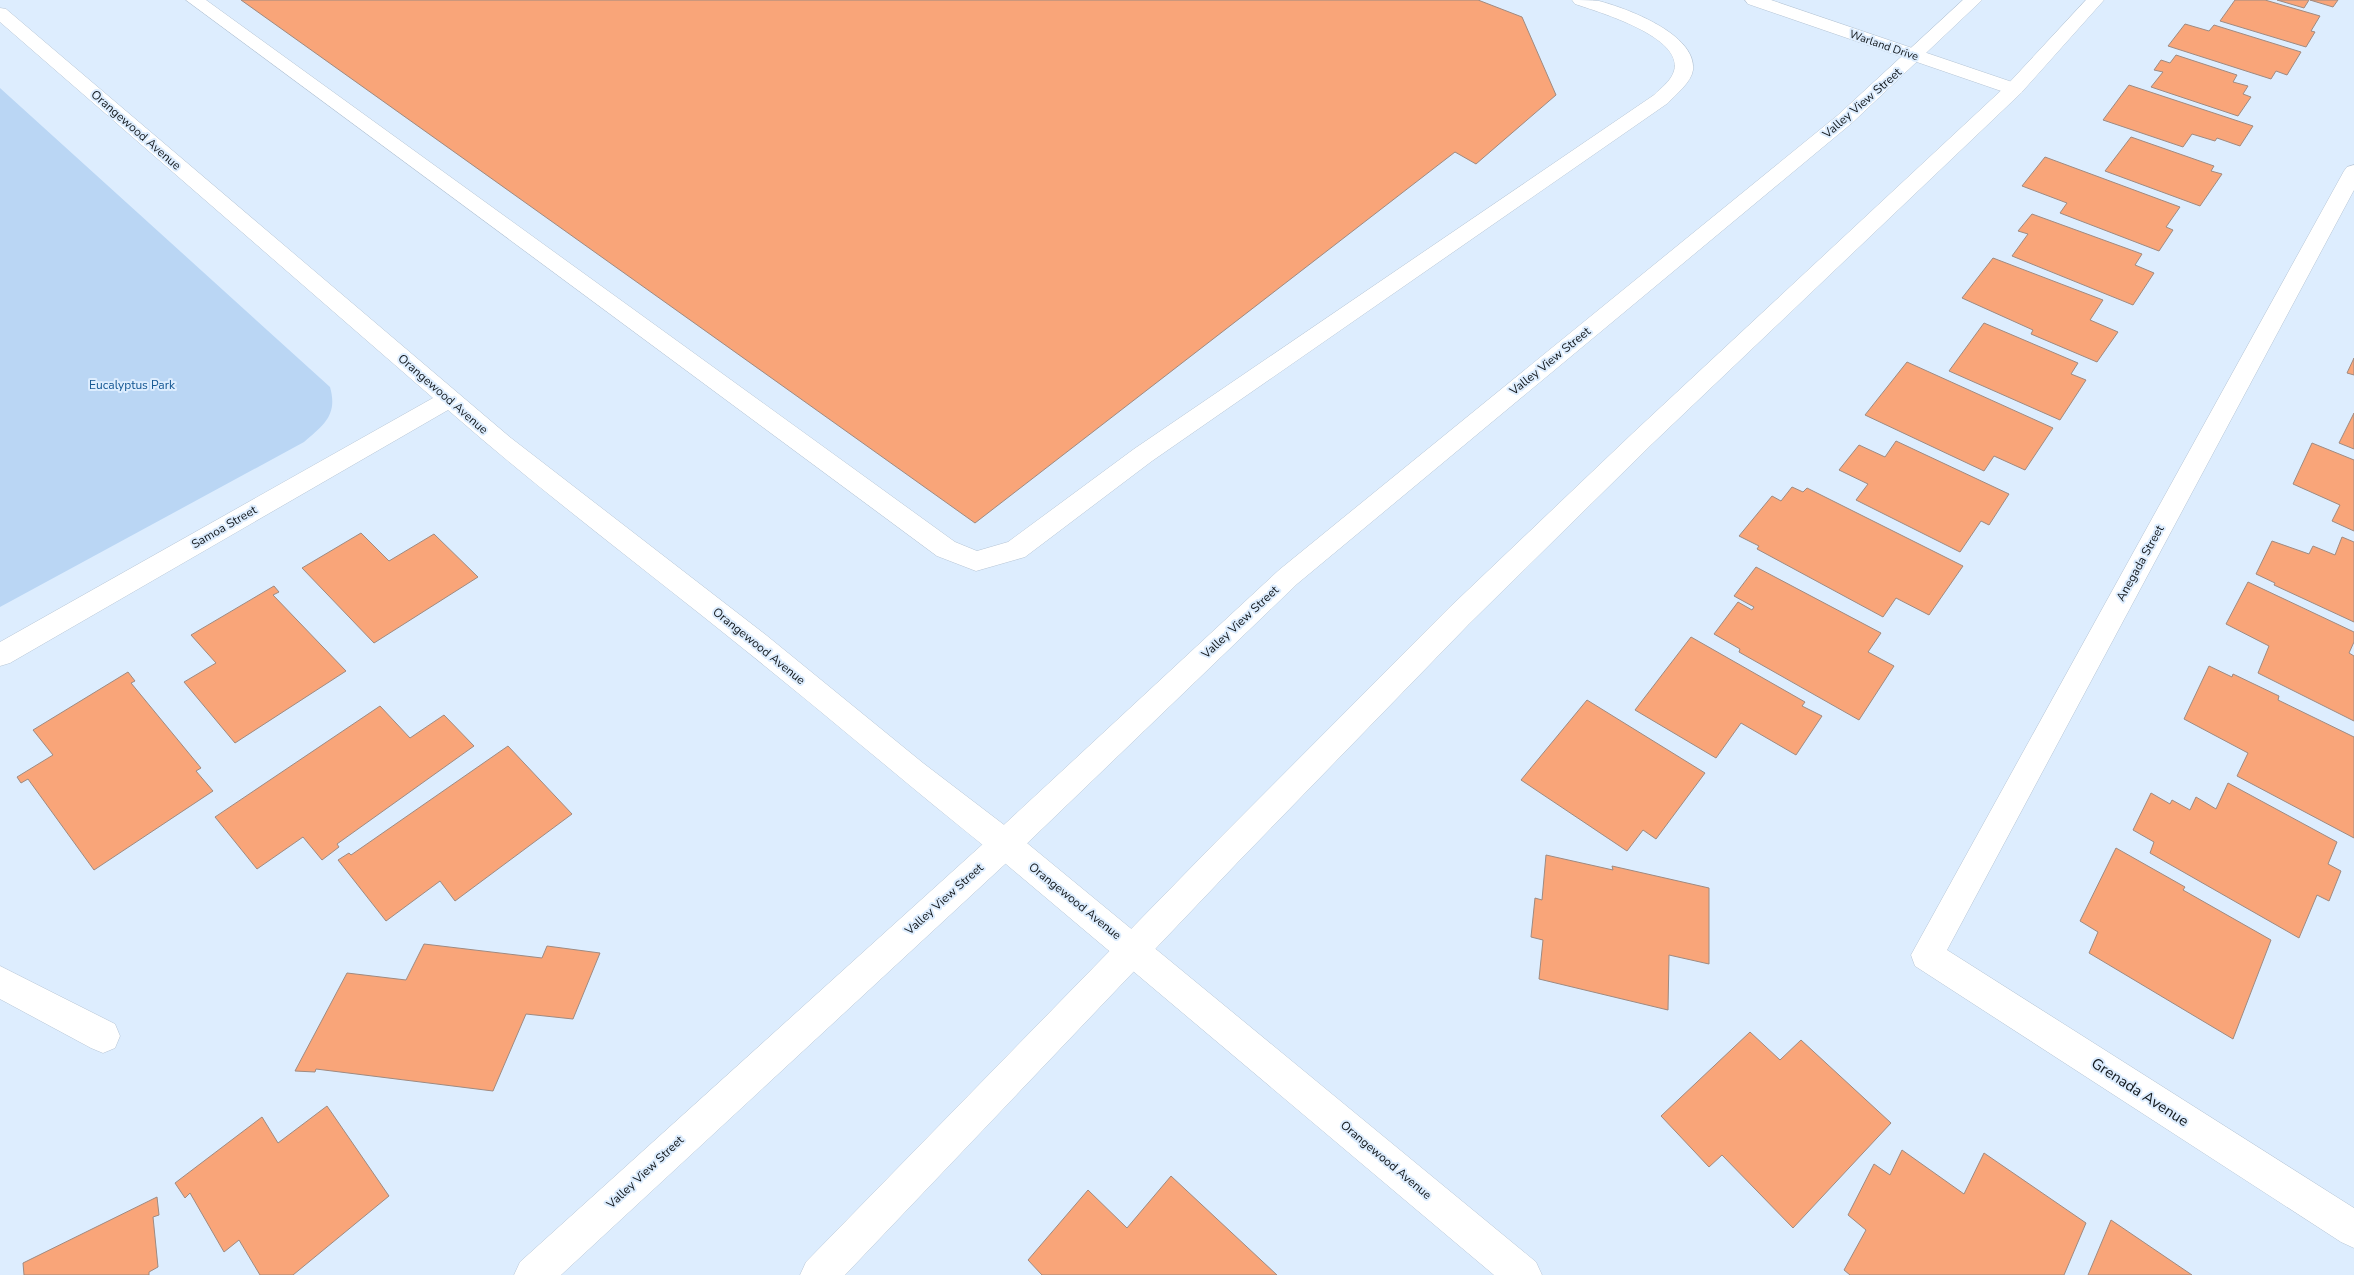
<svg xmlns="http://www.w3.org/2000/svg" width="2354" height="1275" viewBox="0 0 2354 1275" font-family="'Nunito Sans',sans-serif">
  <style>
    .green { fill: #bad6f4 }
    .building { fill: #f9a579; stroke: #9f8a80 }
    .lines { fill: none; stroke-linecap: round; stroke-linejoin: round }
    .lane-casing { stroke: #b6c5d5; stroke-width: 1 }
    .street-casing { stroke: #b6c5d5; stroke-width: 1 }
    .secondary-casing { stroke: #b6c5d5; stroke-width: 1 }
    .primary-casing { stroke: #b6c5d5; stroke-width: 1 }
    .lane { fill: #fff; fill-rule: evenodd }
    .street { fill: #fff; fill-rule: evenodd }
    .secondary { fill: #fff; fill-rule: evenodd }
    .primary { fill: #fff; fill-rule: evenodd }
    .labels { text-anchor: middle; stroke-width: 4; stroke-linejoin: round; paint-order: stroke }
    .far-street-label { font-size: 11px; fill: #10161b; stroke: #ddedfe }
    .street-label { font-size: 12px; fill: #10161b; stroke: #ddedfe }
    .park-label { font-size: 12px; fill: #135692; stroke: #ddedfe }
    .near-street-label { font-size: 15px; fill: #10161b; stroke: #ddedfe }
  </style>
  <rect width="100%" height="100%" fill="#ddedfe"/>
  <path class="green" d="M0 88 330 387C338 415 324 425 304 442L0 607Z"/>
  <path class="building" d="M241 0H1478L1522 17 1556 95 1476 164 1455 152 975 523Z
    M2235 0H2265L2320 16 2311 31 2315 32 2306 47 2220 21Z
    M2277 0H2309L2304 8Z
    M2310 0H2338L2333 7Z
    M2185 24 2209 31 2214 25 2301 52 2287 75 2276 71 2271 79 2168 46Z
    M2176 55 2237 75 2233 82 2248 86 2243 94 2251 97 2238 116 2151 87 2163 72 2154 70 2161 60 2170 63Z
    M2129 85 2253 126 2240 146 2217 138 2215 141 2192 134 2183 147 2103 120Z
    M2131 137 2214 166 2211 171 2222 174 2200 206 2105 171Z
    M2045 157 2180 207 2166 227 2173 230 2159 251 2060 213 2067 203 2022 186Z
    M2032 214 2142 254 2135 265 2154 273 2133 305 2012 256 2028 234 2018 231Z
    M1993 258 2103 300 2090 320 2118 332 2097 362 2031 334 2033 330 1962 298Z
    M1984 323 2078 363 2071 374 2086 380 2060 420 1949 371Z
    M2354 358V375L2347 373Z
    M1907 362 2053 428 2025 470 1994 456 1984 471 1865 415Z
    M2354 413V449L2339 443Z
    M1896 441 2009 494 1989 525 1981 521 1960 552 1856 500 1868 484 1839 470 1859 445 1885 457Z
    M2312 443 2354 460V531L2332 521 2340 505 2293 484Z
    M1792 487 1803 492 1807 488 1963 566 1929 615 1896 598 1883 617 1757 549 1759 546 1739 536 1772 496 1781 501Z
    M361 533 389 561 434 534 478 577 374 643 302 568Z
    M2342 537 2354 542V622L2274 585 2275 583 2256 574 2272 541 2309 554 2313 546 2335 555Z
    M1756 567 1881 633 1868 652 1894 666 1859 720 1739 652 1740 649 1714 634 1738 602 1752 610 1754 607 1734 596Z
    M2248 582 2354 632V642L2349 653 2354 656V721L2258 673 2269 646 2226 624Z
    M274 586 279 592 273 595 346 671 235 743 184 682 216 663 191 635Z
    M1691 637 1805 702 1802 706 1822 716 1796 755 1741 723 1716 758 1635 710Z
    M2209 666 2232 677 2233 674 2279 696 2278 700 2354 737V838L2237 776 2248 753 2184 719Z
    M128 672 135 681 131 683 201 768 196 771 213 791 94 870 28 779 21 783 17 777 53 755 33 730Z
    M1587 700 1705 773 1656 839 1643 830 1627 851 1521 780Z
    M380 706 410 738 444 715 474 746 337 844 339 847 322 860 303 837 257 869 215 817Z
    M508 746 572 814 455 901 440 881 386 921 338 860 349 853 351 855Z
    M2228 783 2337 842 2328 864 2341 871 2329 901 2317 895 2299 938 2150 853 2154 842 2133 830 2151 793 2170 804 2172 800 2190 810 2196 797 2216 809Z
    M2116 848 2185 887 2183 890 2271 940 2233 1039 2089 953 2098 932 2080 921Z
    M1546 855 1613 870 1612 866 1709 888V964L1669 955 1668 1010 1539 979 1543 940 1531 937 1535 898 1542 900Z
    M424 944 542 958 547 946 600 953 573 1019 526 1014 493 1091 316 1069 315 1072 295 1071 347 973 406 980Z
    M1750 1032 1780 1060 1801 1040 1891 1123 1793 1228 1722 1155 1709 1167 1661 1116Z
    M327 1106 389 1196 293 1275H260L239 1240 224 1252 190 1193 185 1198 175 1183 262 1117 278 1143Z
    M1902 1150 1964 1194 1984 1153 2086 1223 2064 1275H1850L1844 1270 1866 1230 1848 1215 1874 1164 1890 1175Z
    M1171 1176 1277 1275H1042L1028 1260 1088 1190 1127 1228Z
    M157 1197 159 1215 153 1217 158 1267 149 1272V1275H24L23 1263Z
    M2111 1220 2192 1275H2088Z"/>
  <g class="lines">
    <g class="lane-casing">
      <path id="lane" d="M186 0H206L955 542 977 551 1008 542 1134 449 1654 95C1661 88 1671 81 1674 71 1684 37 1599 12 1575 4L1572 0C1581 0 1591 0 1599 1 1626 8 1697 34 1693 70 1691 83 1676 94 1668 103L1152 461 1025 557 976 571 937 556Z"/>
    </g>
    <g class="street-casing">
      <path id="street" d="M0 8 6 9 511 438 766 635 923 763 1016 834 1020 844 1016 854 1005 858 994 854C910 787 829 717 745 650 646 570 544 494 448 410L10 663 0 666V642L433 398 0 22Z
        M2354 165V190L1947 950 2354 1208V1248L2341 1242 1915 966 1911 955 2344 171 2347 167Z
        M0 966 115 1024 120 1036 115 1048 103 1053 91 1048 0 999Z"/>
    </g>
    <g class="secondary-casing">
      <path id="secondary" d="M1745 0H1771L2021 85 2023 89 2021 93H2007L1748 4Z
        M1005 830 1016 834 1536 1262 1542 1275H1494L994 854 990 844 994 834Z"/>
    </g>
    <g class="primary-casing">
      <path id="primary" d="M1963 0H1982L1852 123 1297 584 1016 854 561 1275H514L520 1262 994 834 1279 570 1838 115Z
        M2086 0H2104L2021 93 1652 444 1469 624 1237 863 845 1275H800L806 1262 1215 843 1449 608 1634 432 2007 85Z"/>
    </g>
    <use href="#lane" class="lane"/>
    <use href="#street" class="street"/>
    <use href="#secondary" class="secondary"/>
    <use href="#primary" class="primary"/>
  </g>
  <g class="labels">
    <g class="far-street-label">
      <text transform="translate(1884 45) rotate(19)" y="4">Warland Drive</text>
    </g>
    <g class="street-label">
      <text transform="translate(1862 103) rotate(-41)" y="4">Valley View Street</text>
      <text transform="translate(136 130) rotate(41)" y="4">Orangewood Avenue</text>
      <text transform="translate(1550 361) rotate(-39)" y="4">Valley View Street</text>
      <text transform="translate(443 394) rotate(41)" y="4">Orangewood Avenue</text>
      <text transform="translate(224 527) rotate(-30)" y="4">Samoa Street</text>
      <text transform="translate(2140 563) rotate(-61)" y="4">Anegada Street</text>
      <text transform="translate(1240 622) rotate(-43)" y="4">Valley View Street</text>
      <text transform="translate(759 646) rotate(39)" y="4">Orangewood Avenue</text>
      <text transform="translate(944 899) rotate(-42)" y="4">Valley View Street</text>
      <text transform="translate(1075 901) rotate(39)" y="4">Orangewood Avenue</text>
      <text transform="translate(1386 1160) rotate(40)" y="4">Orangewood Avenue</text>
      <text transform="translate(645 1172) rotate(-43)" y="4">Valley View Street</text>
    </g>
    <g class="park-label">
      <text x="132" y="389">Eucalyptus Park</text>
    </g>
    <g class="near-street-label">
      <text transform="translate(2140 1092) rotate(33)" y="5">Grenada Avenue</text>
    </g>
  </g>
</svg>
